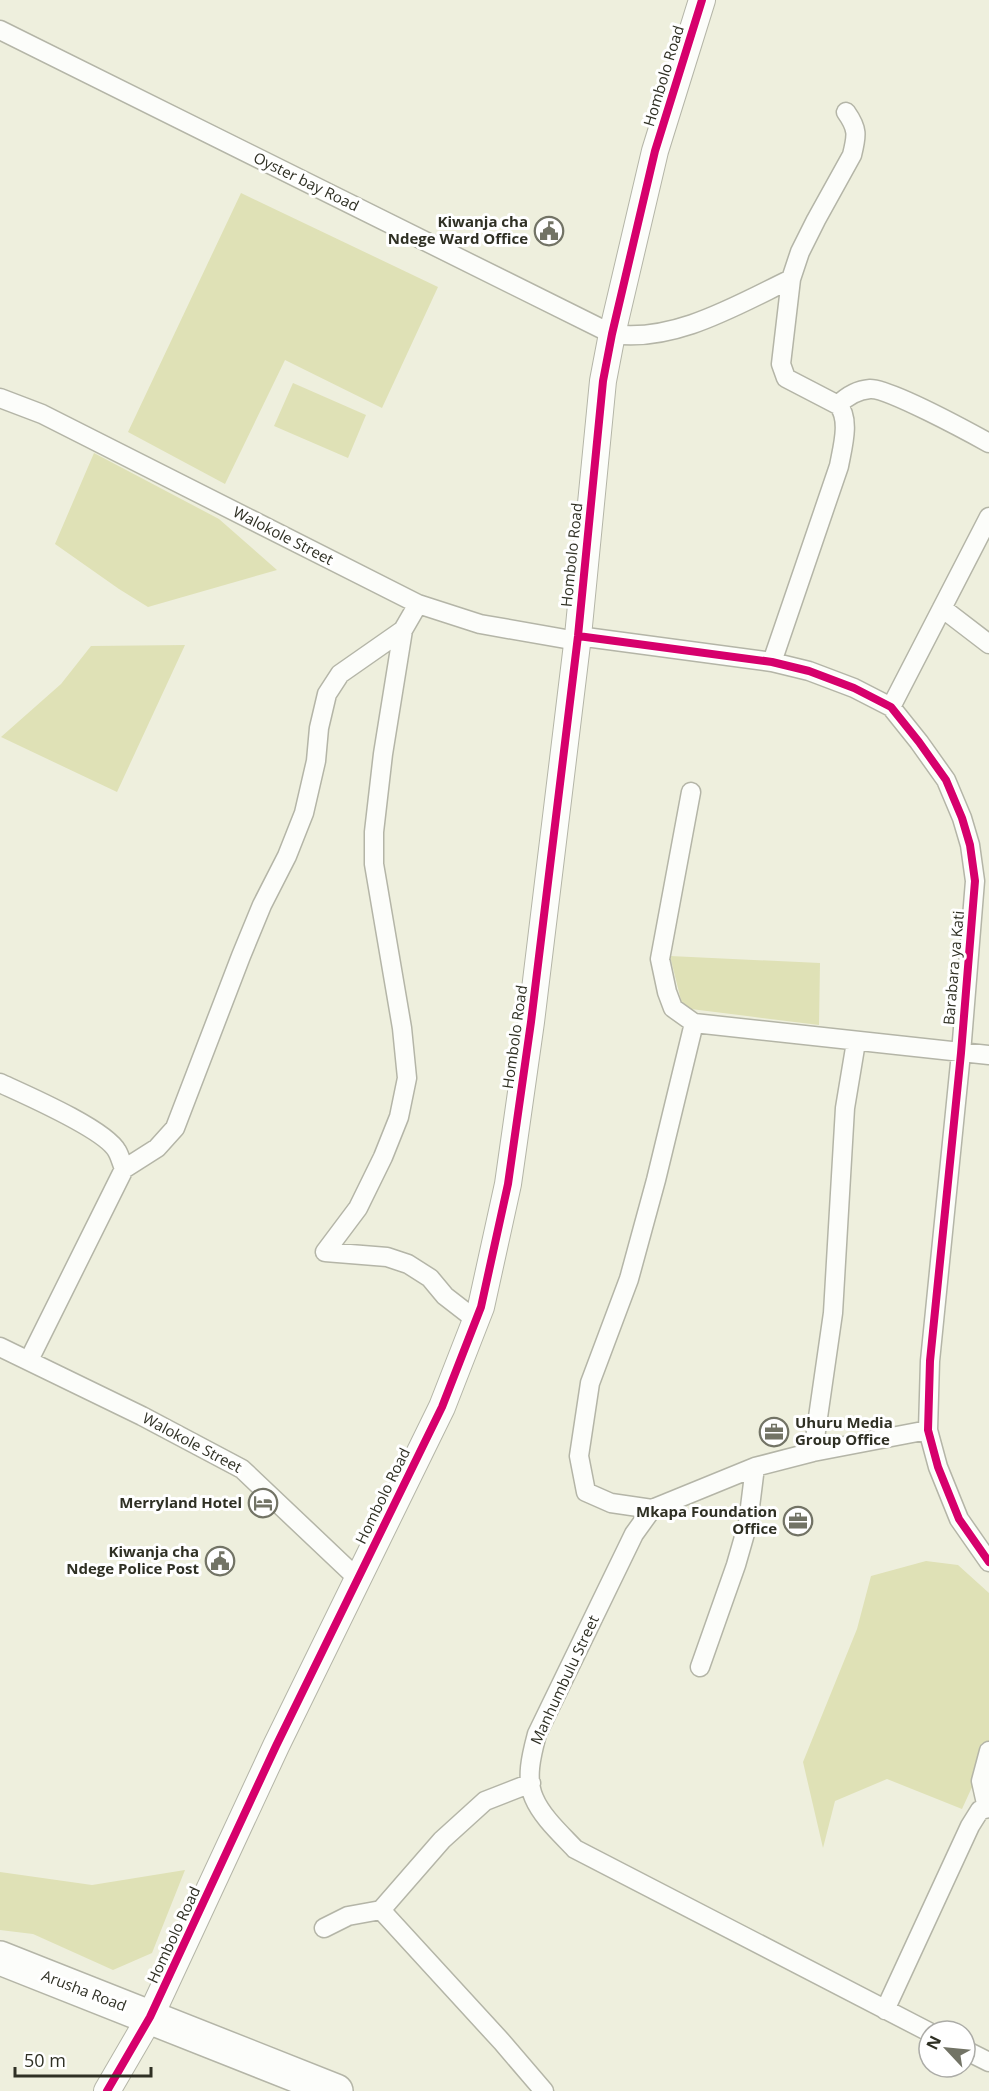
<svg xmlns="http://www.w3.org/2000/svg" width="989" height="2091" viewBox="0 0 989 2091" font-family="'Open Sans',sans-serif">
  <style>
    .green { fill: #dfe1b6 }
    .lines { fill: none; stroke-linecap: round; stroke-linejoin: round }
    .street-casing { stroke: #b4b5a7; stroke-width: 21 }
    .secondary-casing { stroke: #b4b5a7; stroke-width: 28 }
    .highway-casing { stroke: #b4b5a7; stroke-width: 36 }
    .street { stroke: #fcfdfa; stroke-width: 18 }
    .secondary { stroke: #fcfdfa; stroke-width: 26 }
    .highway { stroke: #fcfdfa; stroke-width: 33 }
    .cycleway-casing { stroke: #fff; stroke-width: 11 }
    .cycleway { stroke: #d6006c; stroke-width: 8 }
    .labels { text-anchor: middle; stroke-width: 6; stroke-linejoin: round; paint-order: stroke }
    .street-label { font-size: 15px; fill: #2f3024; stroke: #fff }
    .poi-label { font-size: 15px; font-weight: bold; fill: #2f3024; stroke: #fff; text-anchor: end }
  </style>
  <rect width="100%" height="100%" fill="#eeefdd"/>
  <path class="green" d="M241 193 438 287 382 408 285 360 225 484 128 432Z
    M293 383 366 415 348 458 274 426Z
    M94 453 219 519 277 570 148 607 119 589 55 544Z
    M185 645 117 792 1 737 61 684 91 646Z
    M670 956 820 963 819 1025 683 1008Z
    M926 1561 958 1565 989 1593V1750L962 1809 887 1779 835 1801 823 1848 803 1762 857 1629 871 1576Z
    M185 1870 152 1953 113 1970 33 1934 0 1930V1872L92 1885Z"/>
  <g class="lines">
    <g class="street-casing">
      <path id="street" d="M0 30 612 334C674 343 737 305 791 279
        M0 398 42 414 418 604 480 624 577 641
        M838 405C847 396 857 390 870 389 888 388 969 432 989 443
        M942 608 989 644
        M578 636 772 662 809 671 854 688 891 707 919 742 946 780 962 818 970 845 975 881 961 1053 930 1361 928 1430 938 1467 959 1519 989 1562
        M772 662 839 466C842 449 851 419 838 405L786 378 781 364 791 279 800 252 816 220 852 155C857 135 858 129 846 112
        M891 707 989 517
        M691 792 660 959 667 992 673 1008 694 1023 989 1055
        M0 1083C26 1095 105 1129 117 1151 120 1156 122 1164 124 1169L29 1360
        M124 1169 157 1148 175 1128 241 956 262 905 287 856 304 813 316 761 319 728 327 694 340 674 403 630
        M325 1252 358 1208 383 1157 399 1117 407 1078 402 1028 374 864V832L383 754 403 630 418 604
        M325 1252 387 1257 408 1264 430 1278 445 1296 476 1320
        M0 1347 142 1416 242 1469 357 1578
        M928 1430 813 1452 755 1467 652 1509 634 1534 537 1734C532 1753 525 1778 534 1798 542 1817 561 1834 575 1849L929 2032
        M813 1452 833 1313 845 1108 856 1042
        M652 1509 611 1503 586 1492 579 1456 590 1383 629 1279 656 1180 694 1023
        M700 1667 736 1565 748 1523 755 1467
        M987 1808 981 1781 989 1751
        M381 1910 502 2042 544 2091
        M324 1928 348 1916 381 1910 442 1840 485 1801 531 1783
        M885 2010 970 1826 980 1810 989 1808
        M965 2050 989 2062"/>
    </g>
    <g class="secondary-casing">
      <path id="secondary" d="M107 2091 150 2017 276 1746 442 1407 481 1307 508 1184 531 1022 578 636 603 381 612 334 655 151 702 0"/>
    </g>
    <g class="highway-casing">
      <path id="highway" d="M0 1958 336 2091"/>
    </g>
    <use href="#street" class="street"/>
    <use href="#secondary" class="secondary"/>
    <use href="#highway" class="highway"/>
    <g class="cycleway-casing">
      <path id="cycleway" d="M578 636 772 662 809 671 854 688 891 707 919 742 946 780 962 818 970 845 975 881 961 1053 930 1361 928 1430 938 1467 959 1519 989 1562
        M107 2091 150 2017 276 1746 442 1407 481 1307 508 1184 531 1022 578 636 603 381 612 334 655 151 702 0"/>
    </g>
    <use href="#cycleway" class="cycleway"/>
  </g>
  <defs>
    <g id="civic-ring" transform="scale(1.5)"><circle r="9.5" fill="#fff" stroke="#727365" stroke-width="1.5"/><path d="M-.6-6.5H3V-4.5H.6V-3L4-1V1h2V6H-6V1h2V-1L-.6-3ZM-1.2 2.5V6h2.4V2.5Z" fill="#727365"/></g>
    <g id="office-ring" transform="scale(1.5)"><circle r="9.5" fill="#fff" stroke="#727365" stroke-width="1.5"/><path d="M-6-3h4V-5.5h4V-3h4V5H-6ZM-1-4.5V-3h2v-1.5ZM-6 0V1H6V0Z" fill="#727365"/></g>
    <g id="hotel-ring" transform="scale(1.5)"><circle r="9.5" fill="#fff" stroke="#727365" stroke-width="1.5"/><path d="M-6-4.5h1.5V1H6V5H4.5V3h-9V5H-6ZM-4 0a1.8 1.8 0 1 1 3.6 0ZM.5 0V-2.5h3Q6-2.5 6 0Z" fill="#727365"/></g>
  </defs>
  <g fill-rule="evenodd">
    <use href="#civic-ring" x="549" y="231"/>
    <use href="#office-ring" x="774" y="1432"/>
    <use href="#hotel-ring" x="263" y="1503"/>
    <use href="#office-ring" x="798" y="1521"/>
    <use href="#civic-ring" x="220" y="1561"/>
  </g>
  <g class="labels">
    <g class="street-label">
      <text transform="translate(664 76) rotate(-73)" y="5">Hombolo Road</text>
      <text transform="translate(306 182) rotate(26)" y="5">Oyster bay Road</text>
      <text transform="translate(283 536) rotate(27)" y="5">Walokole Street</text>
      <text transform="translate(572 555) rotate(-84)" y="5">Hombolo Road</text>
      <text transform="translate(954 968) rotate(-85)" y="5">Barabara ya Kati</text>
      <text transform="translate(515 1037) rotate(-82)" y="5">Hombolo Road</text>
      <text transform="translate(192 1443) rotate(28)" y="5">Walokole Street</text>
      <text transform="translate(383 1496) rotate(-64)" y="5">Hombolo Road</text>
      <text transform="translate(565 1680) rotate(-65)" y="5">Manhumbulu Street</text>
      <text transform="translate(174 1935) rotate(-65)" y="5">Hombolo Road</text>
      <text transform="translate(84 1991) rotate(21)" y="5">Arusha Road</text>
    </g>
    <g class="poi-label">
      <text x="528" y="227">Kiwanja cha<tspan x="528" dy="17">Ndege Ward Office</tspan></text>
      <text x="795" y="1428" text-anchor="start">Uhuru Media<tspan x="795" dy="17">Group Office</tspan></text>
      <text x="242" y="1508">Merryland Hotel</text>
      <text x="777" y="1517">Mkapa Foundation<tspan x="777" dy="17">Office</tspan></text>
      <text x="199" y="1557">Kiwanja cha<tspan x="199" dy="17">Ndege Police Post</tspan></text>
    </g>
  </g>
  <g transform="translate(947 2049) rotate(296)"><circle r="28" fill="#ffffff" stroke="#acaca7" stroke-width="1.5"/>
  <path d="M0-4.5L10 22L0 15L-10 22Z" fill="#727365"/>
  <text y="-9" font-size="16" font-weight="bold" text-anchor="middle" fill="#2f3024">N</text>
  </g>
  <path d="M15 2067v9h136v-9" fill="none" stroke="#2f3024" stroke-width="3"/>
  <text x="24" y="2067" font-size="18" fill="#2f3024" stroke="#ffffff" stroke-width="4.5" paint-order="stroke">50 m</text>
</svg>
